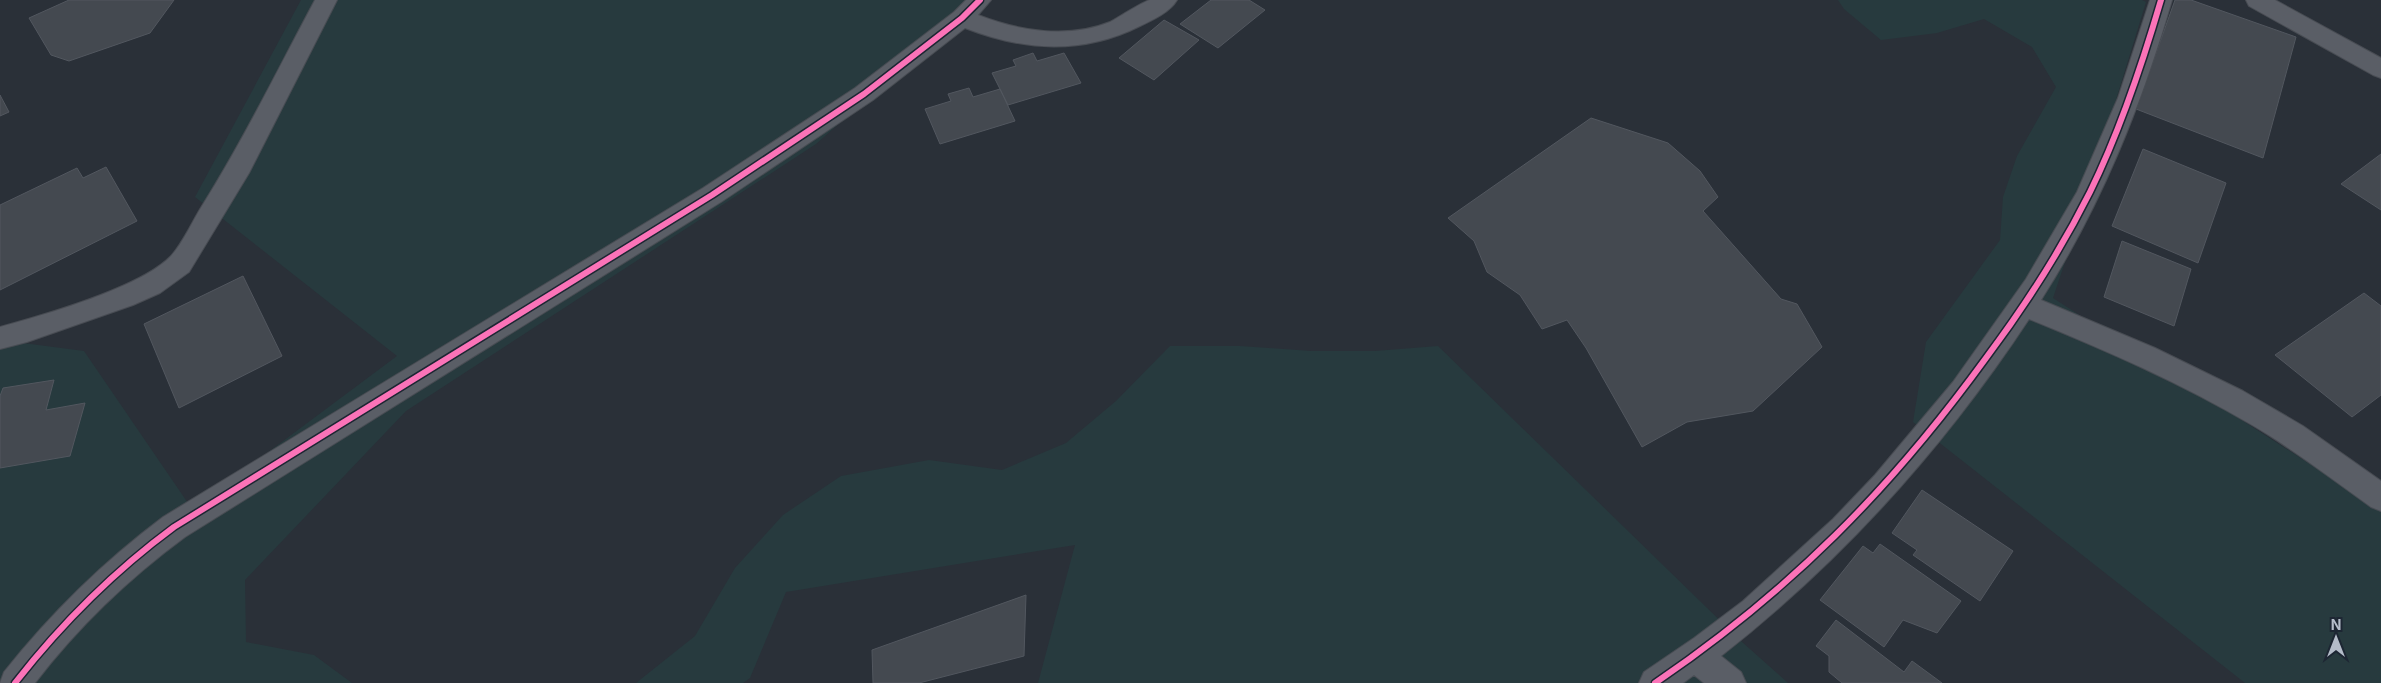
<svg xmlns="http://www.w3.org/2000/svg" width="2381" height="683" viewBox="0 0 2381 683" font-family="Inter,sans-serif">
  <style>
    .green { fill: #273a3e }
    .building { fill: #444950; stroke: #52575f }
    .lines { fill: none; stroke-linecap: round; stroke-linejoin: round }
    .minor-casing { stroke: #484c53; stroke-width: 2 }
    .minor { fill: #5a5e66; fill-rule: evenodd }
    .cycleway-casing { stroke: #1d2633; stroke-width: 9 }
    .cycleway { stroke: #fb73b8; stroke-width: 6 }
  </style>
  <rect width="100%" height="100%" fill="#2a3038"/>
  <path class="green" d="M301 0H978L816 144 406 411 245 580 246 642 314 655 352 683H0V340L84 351 192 509 397 356 195 197Z
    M1838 0H2142L2146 2 2081 214 2053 298 2381 510V683H2245L1913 422 1926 342 2000 240 2003 197 2017 156 2056 87 2032 47 1984 19 1937 33 1881 40 1844 9Z
    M1170 346H1240L1311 351H1375L1438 346 1742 642 1788 683H1038L1075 545 786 592 750 678 743 683H636L695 636 735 568 783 515 841 476 929 460 1002 470 1066 443 1116 401Z"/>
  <path class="building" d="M69 0H174L150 33 69 61 51 55 29 18Z
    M1211 0H1249L1265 10 1218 48 1180 24Z
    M2175 0H2191L2296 37 2263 158 2136 109Z
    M1164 20 1199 40 1154 80 1119 58Z
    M1033 53 1037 61 1064 53 1081 83 1008 105 992 73 1016 66 1013 60Z
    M969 88 973 97 1000 89 1015 121 940 144 925 109 951 101 948 94Z
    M0 95 9 112 0 116Z
    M1591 118 1668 143 1700 171 1718 197 1703 211 1781 299 1797 304 1822 347 1753 411 1687 422 1642 447 1586 348 1567 320 1542 329 1520 295 1487 272 1474 241 1448 218Z
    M2143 149 2226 183 2198 263 2112 226Z
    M2381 154V210L2341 184Z
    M106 167 137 221 0 290V205L77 168 83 178Z
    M2122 241 2191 269 2174 326 2104 297Z
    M243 276 282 356 179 408 144 324Z
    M2364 293 2381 306V395L2352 417 2275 355Z
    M54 380 46 410 85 403 70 456 0 468V396L3 388Z
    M1922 490 2013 551 1980 601 1913 555 1917 550 1892 533Z
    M1880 544 1961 601 1937 633 1903 620 1884 647 1820 600 1863 546 1873 553Z
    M1026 595 1024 656 919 683H873L872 650Z
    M1836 620 1904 672 1912 661 1942 683H1842L1829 672V656L1816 646Z"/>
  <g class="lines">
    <g class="minor-casing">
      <path id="minor" d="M315 0H337L249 173 189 272 160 293 133 305 27 342 0 349V327C44 315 139 288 170 257 182 245 193 220 202 206 244 139 278 69 315 0Z
        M966 0H991L978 15C1019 31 1068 39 1110 22 1119 17 1144 1 1150 0 1159 0 1169 0 1177 0 1170 12 1153 20 1140 26 1082 55 1024 51 965 28L873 100 721 202 185 537C128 579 78 627 35 683H0L4 672C51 613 103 562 163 517L703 188 855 88 954 12Z
        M2150 0H2172C2141 107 2101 206 2041 300L2155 348 2243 391 2303 426 2381 481V511L2371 507C2332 479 2293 449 2252 425 2181 383 2105 350 2029 319 1944 448 1842 561 1721 656L1741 672 1746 683H1704L1694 675 1683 683H1639L1644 672 1694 638 1743 601 1833 519 1875 475 1953 382 2026 279 2077 192 2118 98Z
        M2246 0H2275L2381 58V78L2373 75 2249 6Z"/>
    </g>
    <use href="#minor" class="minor"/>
    <g class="cycleway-casing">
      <path id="cycleway" d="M15 683C62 623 113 572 174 527L712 195 864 94 962 18 980 0
        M1655 683C1790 591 1890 490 1986 358 2025 306 2061 250 2090 192 2120 131 2142 65 2161 0"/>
    </g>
    <use href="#cycleway" class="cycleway"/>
  </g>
  <g transform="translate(2336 638)" stroke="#1d2633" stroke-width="4" paint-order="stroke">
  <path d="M0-4L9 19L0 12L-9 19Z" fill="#b4bcc9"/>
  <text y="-8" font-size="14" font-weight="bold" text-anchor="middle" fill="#b4bcc9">N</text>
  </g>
</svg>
